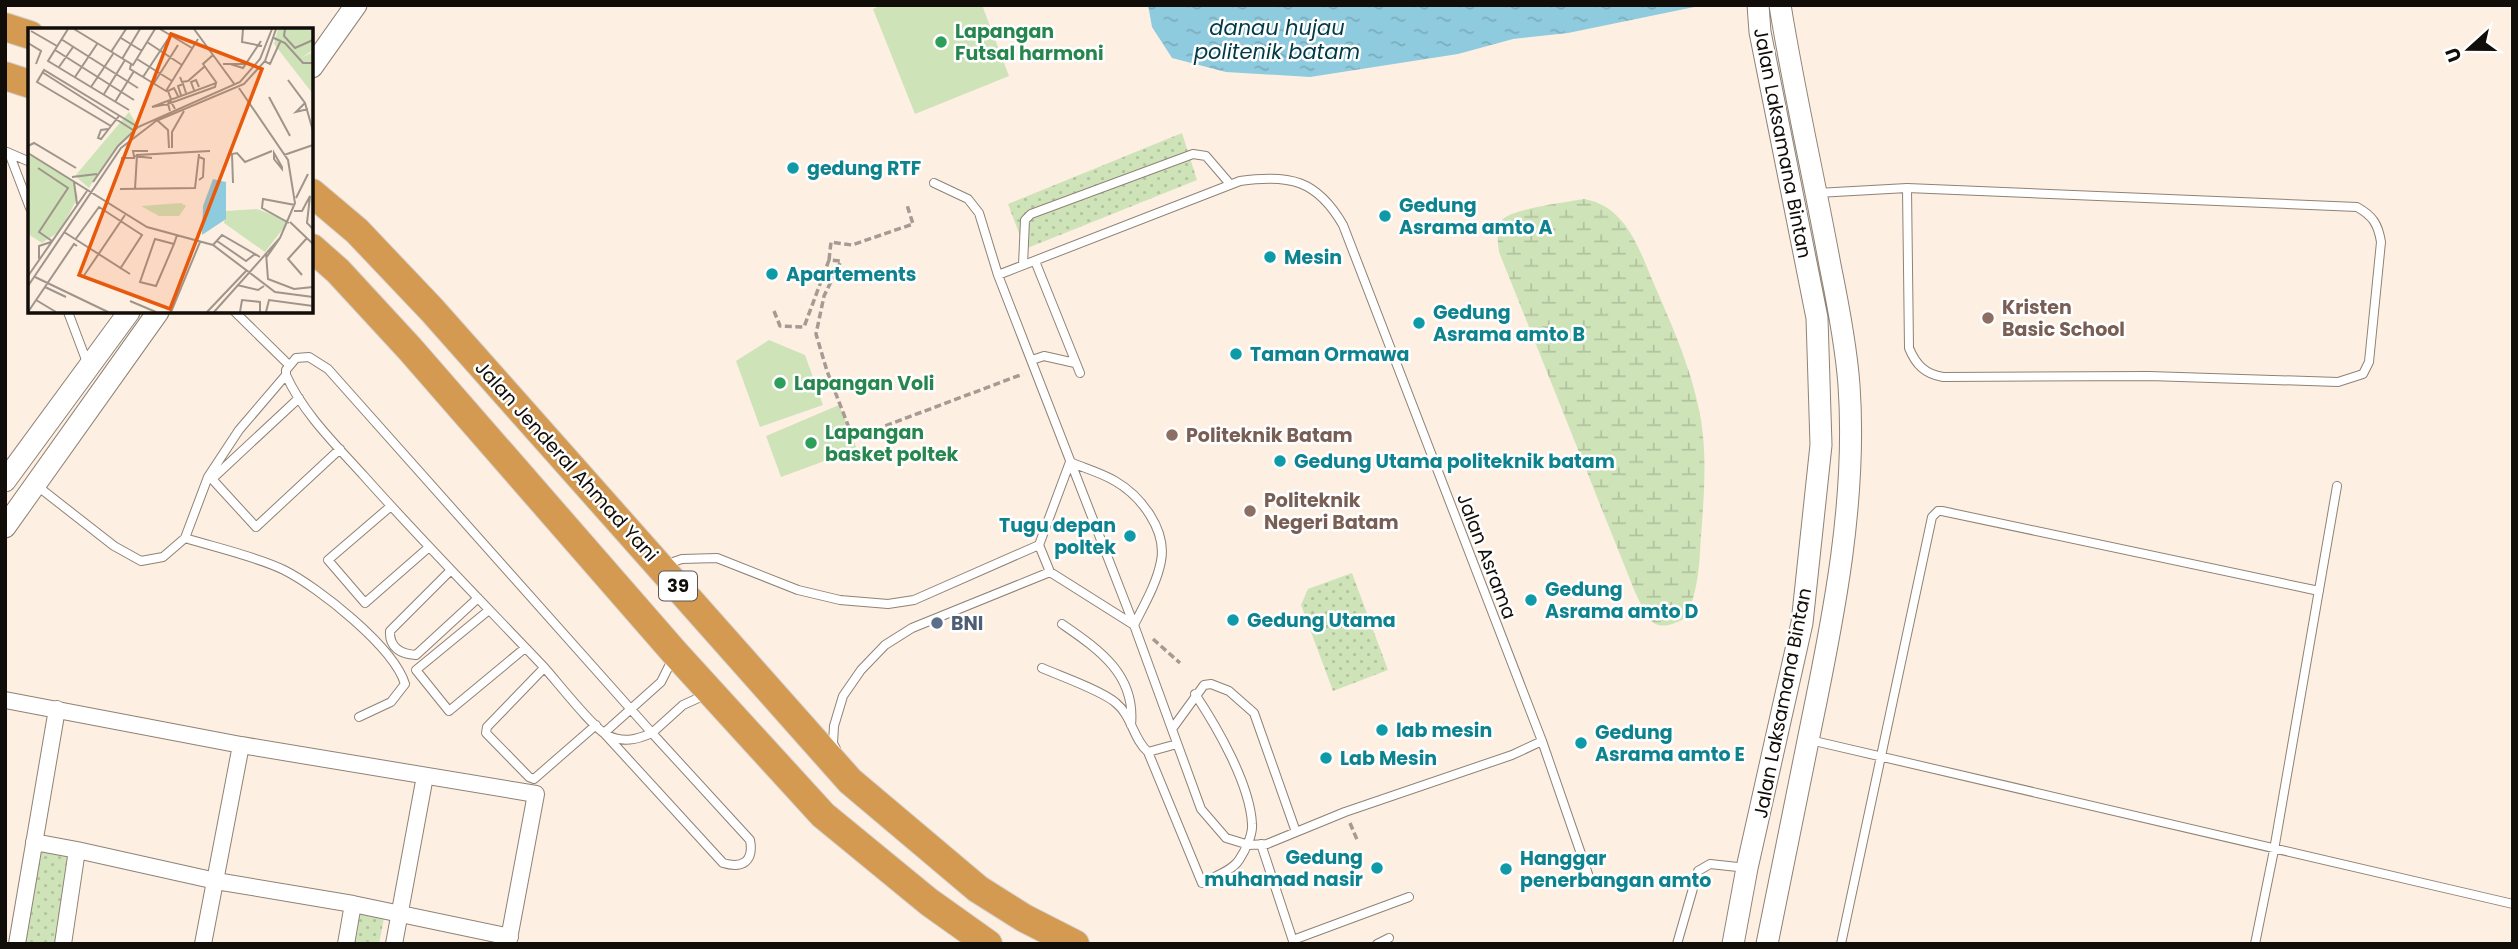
<svg xmlns="http://www.w3.org/2000/svg" width="2518" height="949" viewBox="0 0 2518 949" font-family="Poppins,sans-serif">
  <style>
    .grass { fill: #cfe3b9 }
    .wetland { fill: url(#wetland-marsh) }
    .park { fill: url(#park-dots) }
    .water { fill: url(#water-ripples) }
    .lines { fill: none; stroke-linecap: round; stroke-linejoin: round }
    .lane-casing { stroke: #8f8276; stroke-width: 10 }
    .street-casing { stroke: #8f8276; stroke-width: 18 }
    .secondary-casing { stroke: #8f8276; stroke-width: 23 }
    .highway-casing { stroke: #d4d3d3; stroke-width: 30 }
    .path { stroke: #a69b92; stroke-width: 3.5; stroke-dasharray: 7 3.5; stroke-linecap: butt }
    .lane { stroke: #fff; stroke-width: 8 }
    .street { stroke: #fff; stroke-width: 16 }
    .secondary { stroke: #fff; stroke-width: 21 }
    .highway { stroke: #d49a51; stroke-width: 28 }
    .leisure-dot { fill: #2e9e5b; stroke: #fff; stroke-width: 2.5 }
    .culture-dot { fill: #0f9aa8; stroke: #fff; stroke-width: 2.5 }
    .education-dot { fill: #8d6e63; stroke: #fff; stroke-width: 2.5 }
    .service-dot { fill: #5c6f8a; stroke: #fff; stroke-width: 2.5 }
    .labels { text-anchor: middle; stroke-width: 5; stroke-linejoin: round; paint-order: stroke }
    .shield { fill: #fff; stroke: #585653; stroke-width: 2 }
    .shield-label { font-size: 18px; font-weight: bold; fill: #110d09 }
    .leisure-label { font-size: 19px; font-weight: bold; fill: #27864d; stroke: #fff; text-anchor: start }
    .street-label { font-size: 19px; fill: #110d09; stroke: #fff }
    .culture-label { font-size: 19px; font-weight: bold; fill: #0d838f; stroke: #fff; text-anchor: start }
    .education-label { font-size: 19px; font-weight: bold; fill: #785e54; stroke: #fff; text-anchor: start }
    .service-label { font-size: 19px; font-weight: bold; fill: #4e5e75; stroke: #fff; text-anchor: start }
    .water-label { font-size: 21px; font-style: italic; fill: #013a47; stroke: #fff }
    .inset-road { fill: none; stroke: #9f958b; stroke-width: 2 }
    .view { fill: #e8590c; fill-opacity: 0.15; stroke: #e8590c; stroke-width: 3.5 }
    .inset-edge { fill: none; stroke: #110d09; stroke-width: 3.5 }
  </style>
  <defs>
    <pattern id="wetland-marsh" width="20" height="14" patternUnits="userSpaceOnUse" patternTransform="scale(1.75)"><rect width="20" height="14" fill="#cfe3b9"/><path d="M1 5h8M5 5V1M11 12h8M15 12V8" fill="none" stroke="#b1c29e"/></pattern>
    <pattern id="park-dots" width="8" height="8" patternUnits="userSpaceOnUse" patternTransform="scale(1.75)"><rect width="8" height="8" fill="#cfe3b9"/><path d="M2 2h.1M6 6h.1" fill="none" stroke="#b1c29e" stroke-width="1.8" stroke-linecap="round"/></pattern>
    <pattern id="water-ripples" width="26" height="14" patternUnits="userSpaceOnUse" patternTransform="scale(1.75)"><rect width="26" height="14" fill="#8fcbde"/><path d="M2 4q2-2 4 0t4 0M15 11q2-2 4 0t4 0" fill="none" stroke="#7aadbd"/></pattern>
  </defs>
  <rect width="100%" height="100%" fill="#fdefe2"/>
  <path class="grass" d="M881 5H982L1009 76 915 114 873 9Z
    M769 340 805 355 823 405 760 427 736 361Z
    M839 405 857 449 781 477 766 436Z"/>
  <path class="wetland" d="M1584 199C1626 206 1639 249 1654 284 1673 328 1693 372 1701 420 1707 457 1704 498 1701 536 1699 565 1699 593 1684 619 1652 635 1649 620 1635 592L1499 252C1498 242 1495 227 1503 219 1513 209 1567 202 1584 199Z"/>
  <path class="park" d="M1182 133 1197 180 1025 249 1008 204Z
    M1352 573 1388 670 1333 691 1301 605 1308 589Z
    M37 848 73 854 59 944H21Z
    M360 913 384 918 379 944H354Z"/>
  <path class="water" d="M1148 5H1704L1568 33 1513 39 1458 54 1310 77 1226 72 1172 58 1152 27Z"/>
  <g class="lines">
    <g class="lane-casing">
      <path id="lane" d="M7 152 30 162
        M9 153 30 208
        M934 183 968 199 979 213 998 275 1134 625 1201 809 1226 838 1249 845 1267 844 1345 812 1512 755 1542 741
        M1817 193 1907 188 2357 207C2373 216 2378 224 2381 242L2369 362 2363 374 2338 382 2149 376 1943 377C1925 374 1916 365 1909 348L1907 188
        M1035 261 1080 373
        M1023 265 1025 220 1031 214 1193 154 1206 156 1230 184
        M998 275 1240 181C1290 174 1317 180 1343 225L1542 741 1588 874
        M68 312 88 365
        M235 312 289 365
        M1032 360 1044 356 1075 363
        M299 398 212 479 256 527 340 449
        M1070 462 1039 545 1050 572 1134 625
        M1070 462C1084 468 1102 473 1115 481 1141 496 1167 530 1161 561 1157 583 1144 605 1134 625
        M36 485 114 546 141 561 163 557 185 538 208 477 239 430 286 375V370L296 358 309 357 328 369 652 733C636 740 623 743 607 735 592 727 556 680 542 665 482 602 421 540 364 476 336 445 303 413 286 375
        M391 506 328 560 365 603 428 548
        M185 538C214 547 258 557 284 570 318 587 394 647 405 684L391 702 359 717
        M667 564 682 559 717 558 798 590 840 600 888 604 914 600 1039 545
        M450 571 390 631C389 648 401 654 416 655L478 598
        M489 610 416 670 449 711 525 648
        M1062 624C1098 649 1136 674 1131 725
        M672 660 661 682 604 733 723 863C743 869 754 861 750 840L652 733 683 705 705 695
        M544 668 487 727 486 733 529 777 534 779 596 725
        M1042 668C1060 676 1103 691 1116 703 1132 716 1133 739 1148 752L1177 744
        M1172 729 1204 685 1211 684 1229 691 1254 713 1296 832
        M1810 740 2513 904
        M836 749 833 743 834 726 843 696 861 670 885 645 912 628 1050 572
        M1148 752 1202 883C1213 877 1232 871 1239 860 1245 851 1253 835 1252 824 1250 784 1217 727 1195 694
        M1261 844 1294 944
        M1293 940 1409 897
        M1377 944 1389 938
        M1677 944 1698 871 1710 864 1747 868
        M1841 944 1932 517 1938 511H1942L2319 591
        M2255 944 2274 850 2337 486"/>
    </g>
    <g class="street-casing">
      <path id="street" d="M5 700 241 745 536 794 508 944
        M34 842 77 850 63 944
        M77 850 216 881 353 904 510 937
        M17 944 57 709
        M203 944 241 745
        M346 944 353 904
        M394 944 425 776"/>
    </g>
    <g class="secondary-casing">
      <path id="secondary" d="M312 67 356 5
        M5 481 129 312
        M5 527 158 312
        M1733 944 1747 868 1802 623 1821 445 1817 318 1760 32 1758 5
        M1767 944C1782 871 1796 799 1811 726 1834 615 1857 499 1849 385 1846 345 1838 304 1830 265 1814 178 1794 92 1780 5"/>
    </g>
    <g class="highway-casing">
      <path id="highway" d="M5 27 30 35
        M5 76 30 84
        M312 193 357 231 432 310 850 781 978 889 1024 918 1075 944
        M312 248 338 271 410 349 675 653 823 815 929 902 988 944"/>
    </g>
    <path class="path" d="M829 260 831 242 852 245 913 224 907 205
      M774 311 780 326 804 327 829 260 841 261 824 296 816 334 827 371 853 438 1023 374
      M1153 639 1180 663
      M1350 823 1358 842"/>
    <use href="#lane" class="lane"/>
    <use href="#street" class="street"/>
    <use href="#secondary" class="secondary"/>
    <use href="#highway" class="highway"/>
  </g>
  <g class="leisure-dot">
    <circle cx="941" cy="42" r="7"/>
    <circle cx="780" cy="383" r="7"/>
    <circle cx="811" cy="443" r="7"/>
  </g>
  <g class="culture-dot">
    <circle cx="793" cy="168" r="7"/>
    <circle cx="1385" cy="216" r="7"/>
    <circle cx="1270" cy="257" r="7"/>
    <circle cx="772" cy="274" r="7"/>
    <circle cx="1419" cy="323" r="7"/>
    <circle cx="1236" cy="354" r="7"/>
    <circle cx="1280" cy="461" r="7"/>
    <circle cx="1130" cy="536" r="7"/>
    <circle cx="1531" cy="600" r="7"/>
    <circle cx="1233" cy="620" r="7"/>
    <circle cx="1382" cy="730" r="7"/>
    <circle cx="1581" cy="743" r="7"/>
    <circle cx="1326" cy="758" r="7"/>
    <circle cx="1377" cy="868" r="7"/>
    <circle cx="1506" cy="869" r="7"/>
  </g>
  <g class="education-dot">
    <circle cx="1988" cy="318" r="7"/>
    <circle cx="1172" cy="435" r="7"/>
    <circle cx="1250" cy="511" r="7"/>
  </g>
  <circle class="service-dot" cx="937" cy="623" r="7"/>
  <g class="labels">
    <rect class="shield" x="659" y="571.5" width="38" height="29" rx="5"/>
    <g class="shield-label">
      <text x="678" y="592">39</text>
    </g>
    <g class="leisure-label">
      <text x="955" y="38">Lapangan<tspan x="955" dy="22">Futsal harmoni</tspan></text>
      <text x="794" y="390">Lapangan Voli</text>
      <text x="825" y="439">Lapangan<tspan x="825" dy="22">basket poltek</tspan></text>
    </g>
    <g class="street-label">
      <text transform="translate(1783 143) rotate(79)" y="7">Jalan Laksamana Bintan</text>
      <text transform="translate(567 461) rotate(48)" y="7">Jalan Jenderal Ahmad Yani</text>
      <text transform="translate(1487 556) rotate(69)" y="7">Jalan Asrama</text>
      <text transform="translate(1782 703) rotate(-79)" y="7">Jalan Laksamana Bintan</text>
    </g>
    <g class="culture-label">
      <text x="807" y="175">gedung RTF</text>
      <text x="1399" y="212">Gedung<tspan x="1399" dy="22">Asrama amto A</tspan></text>
      <text x="1284" y="264">Mesin</text>
      <text x="786" y="281">Apartements</text>
      <text x="1433" y="319">Gedung<tspan x="1433" dy="22">Asrama amto B</tspan></text>
      <text x="1250" y="361">Taman Ormawa</text>
      <text x="1294" y="468">Gedung Utama politeknik batam</text>
      <text x="1116" y="532" text-anchor="end">Tugu depan<tspan x="1116" dy="22">poltek</tspan></text>
      <text x="1545" y="596">Gedung<tspan x="1545" dy="22">Asrama amto D</tspan></text>
      <text x="1247" y="627">Gedung Utama</text>
      <text x="1396" y="737">lab mesin</text>
      <text x="1595" y="739">Gedung<tspan x="1595" dy="22">Asrama amto E</tspan></text>
      <text x="1340" y="765">Lab Mesin</text>
      <text x="1363" y="864" text-anchor="end">Gedung<tspan x="1363" dy="22">muhamad nasir</tspan></text>
      <text x="1520" y="865">Hanggar<tspan x="1520" dy="22">penerbangan amto</tspan></text>
    </g>
    <g class="education-label">
      <text x="2002" y="314">Kristen<tspan x="2002" dy="22">Basic School</tspan></text>
      <text x="1186" y="442">Politeknik Batam</text>
      <text x="1264" y="507">Politeknik<tspan x="1264" dy="22">Negeri Batam</tspan></text>
    </g>
    <g class="service-label">
      <text x="951" y="630">BNI</text>
    </g>
    <g class="water-label">
      <text x="1277" y="35">danau hujau<tspan x="1277" dy="24">politenik batam</tspan></text>
    </g>
  </g>
  <g transform="translate(28 28)">
    <rect width="285" height="285" fill="#fdefe2"/>
    <path d="M250 1H285V22L273 30 285 24V66L246 16ZM0 125 45 154 50 169 32 203 14 215 0 206Z" fill="#cfe3b9"/>
    <path d="M229 181 261 193 237 224 196 195 198 183Z" fill="#cfe3b9"/>
    <path d="M153 175 158 178 151 188H131L113 178Z" fill="#cfe3b9"/>
    <path d="M101 84 110 98 83 126 61 160 47 148Z" fill="#cfe3b9"/>
    <path d="M185 151 198 154V191L174 207 175 178Z" fill="#8fcbde"/>
    <path class="inset-road" d="M40 1 20 33 101 82M46 1 105 37 127 1M132 1 164 20M166 1 207 57M215 1 214 14 234 18M257 1 256 8 267 20 285 12M3 3 29 18M93 10 114 23M246 10 257 15 275 35H285M33 11 110 60M119 14 154 37M0 15 13 23 8 36M27 22 106 72M83 24 98 1M185 27 175 36 188 54M94 31 112 1M109 31 144 53M236 33 242 36 253 12M103 36 102 41 138 63 170 11M195 36H219M202 36 215 40 233 13M31 39 45 19M14 44 105 102M47 49 69 16M115 49 140 11M152 49 154 54 160 53 176 39M260 52 277 75 285 103M126 55 150 17M188 55 187 59 140 76 142 72ZM63 59 85 26M166 62 163 54 168 52 171 59M76 66 97 32M153 67 150 58 155 56 158 65M241 69 262 108M143 71 140 63 146 60 150 68M87 74 106 43M277 75 268 84 280 81M142 83 140 76 124 79 142 72 147 81M91 88 83 98 9 54 16 42 110 99M130 93 140 102 141 120M80 101 73 102 70 110 73 111 83 98M0 118 6 115 48 140M144 120V104L156 83M120 123H105L106 128 124 130M0 125 119 199 185 217 247 264 285 269M246 125 254 139V141L246 131ZM256 127 285 117M171 129 176 131 175 149 171 152M93 139 94 130H107M10 140 40 160 11 204 24 213M44 149 69 146M46 154 49 176M65 154 90 118 110 99 212 54 232 31 244 1M205 155 204 126 209 125 217 134 244 123M92 161 167 160 171 126M107 161 109 127 182 123M268 170 280 146M266 183H274L282 168 279 195 285 201M262 194 285 216M261 195 234 180 235 171 267 177M36 204 102 246M47 212 71 179 114 207 92 241M189 213 218 233 227 226M146 216 127 211 112 254 128 258 146 216 149 207M185 217 194 207 232 229M238 225 240 251 266 261 285 259M238 230 252 210M11 231V218L23 214M274 247 260 231 279 210M0 248 59 163M7 249 80 284M55 249 97 187M209 257 230 262 236 258M0 258 93 120 128 93 216 56 237 33 248 1M17 259 38 269M8 272 28 284M102 273 128 284M0 284 46 216 49 218M143 284 172 214M179 284 218 243M186 284 252 210 267 175 260 132 211 60M212 284 214 272 232 274V284M238 284 241 272 285 278"/>
    <path class="view" d="M143 6 234 41 142 281 51 247Z"/>
    <rect width="285" height="285" class="inset-edge"/>
  </g>
  <rect width="2518" height="949" fill="none" stroke="#110d09" stroke-width="14"/>
  <g transform="translate(2469 49) rotate(249)" stroke="#ffffff" stroke-width="5" paint-order="stroke">
  <path d="M0-5L12 26L0 18L-12 26Z" fill="#110d09"/>
  <text y="-10" font-size="19" font-weight="bold" text-anchor="middle" fill="#110d09">U</text>
  </g>
</svg>
